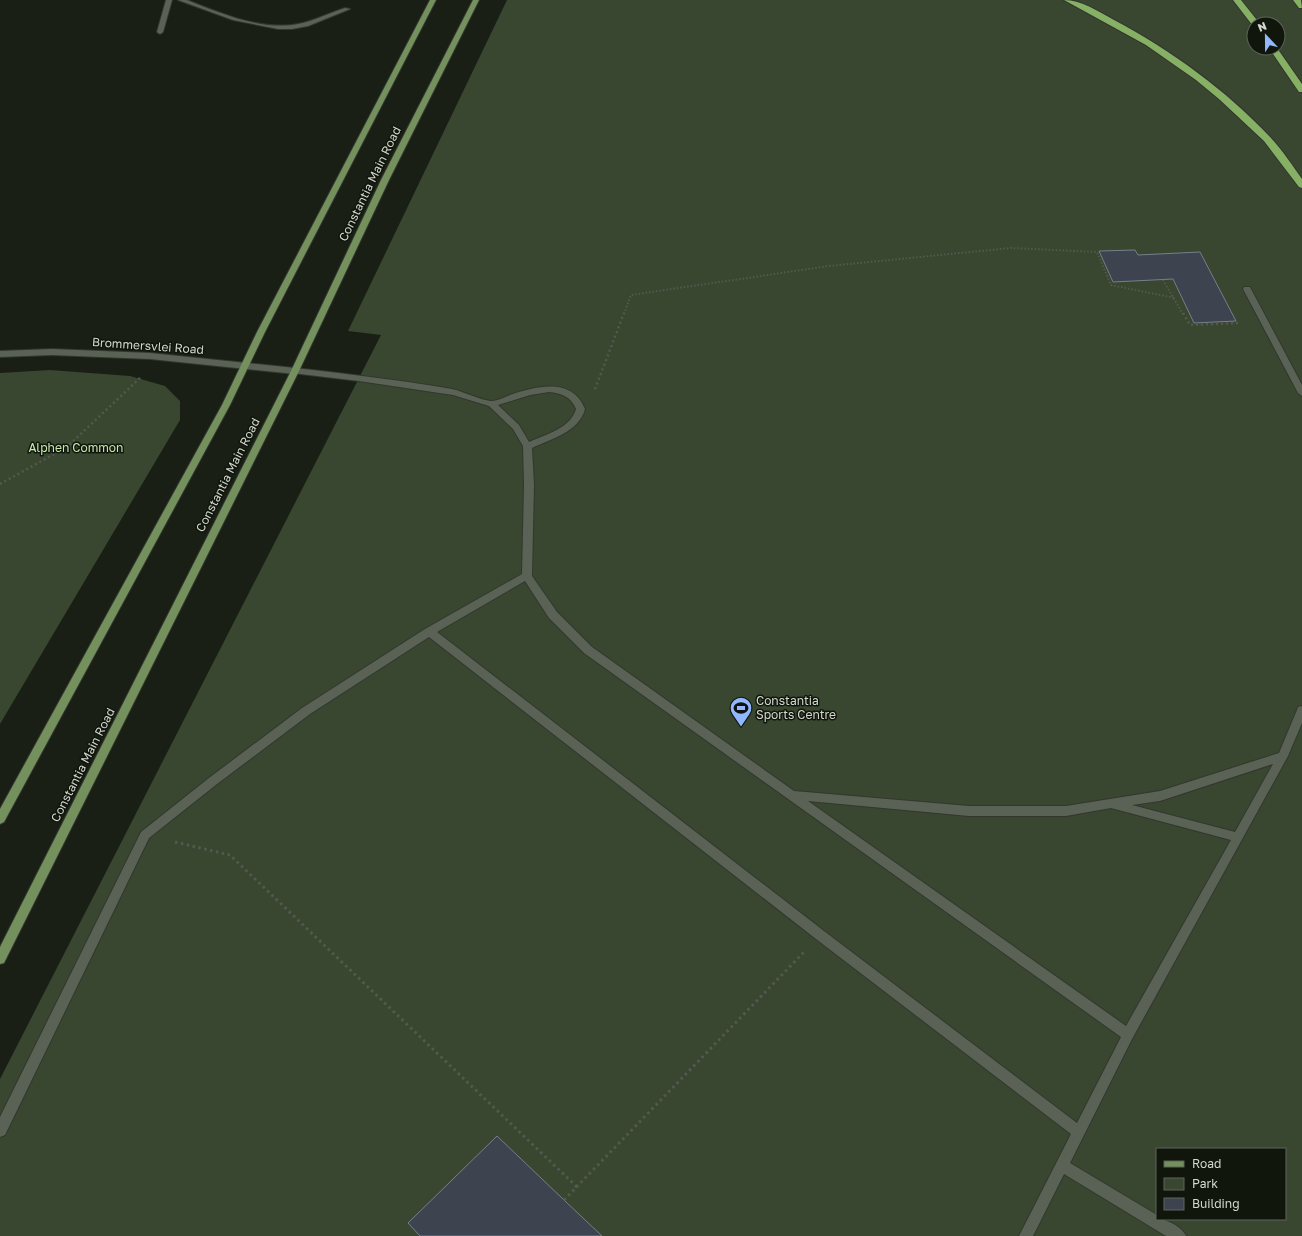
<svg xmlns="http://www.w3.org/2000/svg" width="1302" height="1236" viewBox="0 0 1302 1236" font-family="'Golos Text',sans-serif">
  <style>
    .green { fill: #394630; fill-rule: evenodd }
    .building { fill: #3d4450; stroke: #777f8c }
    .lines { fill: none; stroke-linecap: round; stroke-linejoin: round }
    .service-casing { stroke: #333730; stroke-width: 2 }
    .minor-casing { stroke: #333730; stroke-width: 2 }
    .tertiary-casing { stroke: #333730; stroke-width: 2 }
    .primary-casing { stroke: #333730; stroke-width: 2 }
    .motorway-casing { stroke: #333730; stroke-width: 2 }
    .path-far2 { stroke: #54594f; stroke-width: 2; stroke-dasharray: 1.5 2; stroke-linecap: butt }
    .path-far1 { stroke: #54594f; stroke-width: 2.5; stroke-dasharray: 2 3; stroke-linecap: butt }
    .path { stroke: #54594f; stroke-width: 3; stroke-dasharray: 2.5 3.5; stroke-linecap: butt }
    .service { fill: #5a6255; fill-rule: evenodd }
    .minor { fill: #5a6255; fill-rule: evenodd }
    .tertiary { fill: #5a6255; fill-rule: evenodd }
    .primary { fill: #74915d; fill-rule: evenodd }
    .motorway { fill: #86b063; fill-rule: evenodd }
    .labels { text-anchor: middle; stroke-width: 3; stroke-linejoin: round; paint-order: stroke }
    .street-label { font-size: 12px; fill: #d4d8d1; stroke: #10160b }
    .park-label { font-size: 12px; fill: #c6e9ac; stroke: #10160b }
    .poi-label { font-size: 12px; fill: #d4d8d1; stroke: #10160b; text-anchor: start }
  </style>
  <rect width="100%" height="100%" fill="#191f14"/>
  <path class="green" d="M507 0H1302V1236H0V1079L381 335 348 331ZM1254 24H1278V48H1254ZM1157 1149H1285V1219H1157Z
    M50 370 130 376 165 386 180 401V420L0 724V373Z"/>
  <path class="building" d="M1135 250 1138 255 1200 252 1236 321 1194 323 1173 279 1113 282 1099 251Z
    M497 1136 564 1200 602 1236H420L408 1223Z"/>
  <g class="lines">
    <g class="service-casing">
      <path id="service" d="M1244 287H1250L1251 289 1302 385V396L1298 393 1243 289Z
        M295 368C348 374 400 380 452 389 462 391 485 402 493 401 499 400 505 397 510 395 537 386 572 377 585 409 579 432 551 439 532 448L534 485 532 576 557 612 592 647 794 791 969 806H1066L1160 791 1279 753 1297 710 1298 707 1302 706V723L1288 756 1132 1039 1070 1163 1157 1215V1219C1167 1219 1182 1227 1186 1236H1166L1064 1174 1033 1236H1019L1071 1134 816 939 429 637 310 714 217 784 149 838 5 1135 0 1137V1117L141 832 209 778 302 708 425 629 522 574 524 485 523 446 513 429 489 406 453 395 359 381 292 373 291 371 292 369ZM549 392C562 393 571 397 576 409 571 428 545 435 529 442L519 425 498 405 530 395ZM525 581 549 618 584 653 1121 1037 1077 1123 824 931 437 632ZM1273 764 1235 832 1132 805 1160 801ZM808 801 969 816H1066L1111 808 1231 840 1126 1026Z"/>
    </g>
    <g class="minor-casing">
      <path id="minor" d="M166 0H172L163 32 160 34 157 32Z
        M178 0H187C220 13 261 31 298 24 314 21 329 13 345 8L350 9 308 26 292 29H278L233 20Z"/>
    </g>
    <g class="tertiary-casing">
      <path id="tertiary" d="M52 349 150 353 295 368 299 371 295 374 150 359 52 355 0 357V351Z"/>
    </g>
    <g class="primary-casing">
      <path id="primary" d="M430 0H436L265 332 230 405 4 822 0 824V809L222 405 257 332Z
        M473 0H479L389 180 299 371 4 963 0 964V947L291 371 381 180Z"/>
    </g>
    <g class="motorway-casing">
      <path id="motorway" d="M1064 0C1082 0 1099 12 1114 20 1171 50 1227 91 1271 138 1283 151 1292 165 1302 179V188L1299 187 1264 141 1219 99 1196 80 1146 45Z
        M1233 0H1241L1260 24H1254L1253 26Z
        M1293 0H1301L1302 8H1299Z
        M1269 48H1277L1302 84V92H1299Z"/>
    </g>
    <path class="path-far2" d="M1163 280 1183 314
      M624 314 631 295 829 266 1011 248 1097 252 1111 285 1175 298"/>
    <path class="path-far1" d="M1183 313 1190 325 1240 323
      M595 389 624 313
      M0 484 67 447 140 378"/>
    <path class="path" d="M175 842 230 855 577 1187
      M564 1200 804 952"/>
    <use href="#service" class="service"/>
    <use href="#minor" class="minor"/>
    <use href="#tertiary" class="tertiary"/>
    <use href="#primary" class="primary"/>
    <use href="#motorway" class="motorway"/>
  </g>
  <defs>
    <g id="stadium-pin" transform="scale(1.15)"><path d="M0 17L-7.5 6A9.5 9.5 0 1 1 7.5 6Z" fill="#91b8fd" stroke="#10160b"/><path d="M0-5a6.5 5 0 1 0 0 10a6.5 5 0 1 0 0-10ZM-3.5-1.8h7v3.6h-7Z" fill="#111"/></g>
  </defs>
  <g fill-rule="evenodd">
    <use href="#stadium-pin" x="741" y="708"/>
  </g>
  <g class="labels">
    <g class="street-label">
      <text transform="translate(370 184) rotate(-64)" y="4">Constantia Main Road</text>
      <text transform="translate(148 346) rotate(4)" y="4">Brommersvlei Road</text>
      <text transform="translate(228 475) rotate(-63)" y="4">Constantia Main Road</text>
      <text transform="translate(83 765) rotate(-63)" y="4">Constantia Main Road</text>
    </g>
    <g class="park-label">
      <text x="76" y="452">Alphen Common</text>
    </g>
    <g class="poi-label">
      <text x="756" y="705">Constantia<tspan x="756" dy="14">Sports Centre</tspan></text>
    </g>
  </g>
  <rect x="1156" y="1148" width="130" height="72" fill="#10160b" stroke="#5e645a"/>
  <rect x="1164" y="1161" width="20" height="6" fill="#74915d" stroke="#5e645a"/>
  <text x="1192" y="1168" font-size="12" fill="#d4d8d1">Road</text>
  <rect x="1164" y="1178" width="20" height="12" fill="#394630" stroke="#5e645a"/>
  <text x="1192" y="1188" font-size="12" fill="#d4d8d1">Park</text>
  <rect x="1164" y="1198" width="20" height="12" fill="#3d4450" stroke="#5e645a"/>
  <text x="1192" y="1208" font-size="12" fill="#d4d8d1">Building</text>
  <g transform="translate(1266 36) rotate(338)"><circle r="19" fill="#10160b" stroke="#5e645a"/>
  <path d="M0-3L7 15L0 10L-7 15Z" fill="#91b8fd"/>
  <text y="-6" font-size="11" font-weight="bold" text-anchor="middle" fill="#d4d8d1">N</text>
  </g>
</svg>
